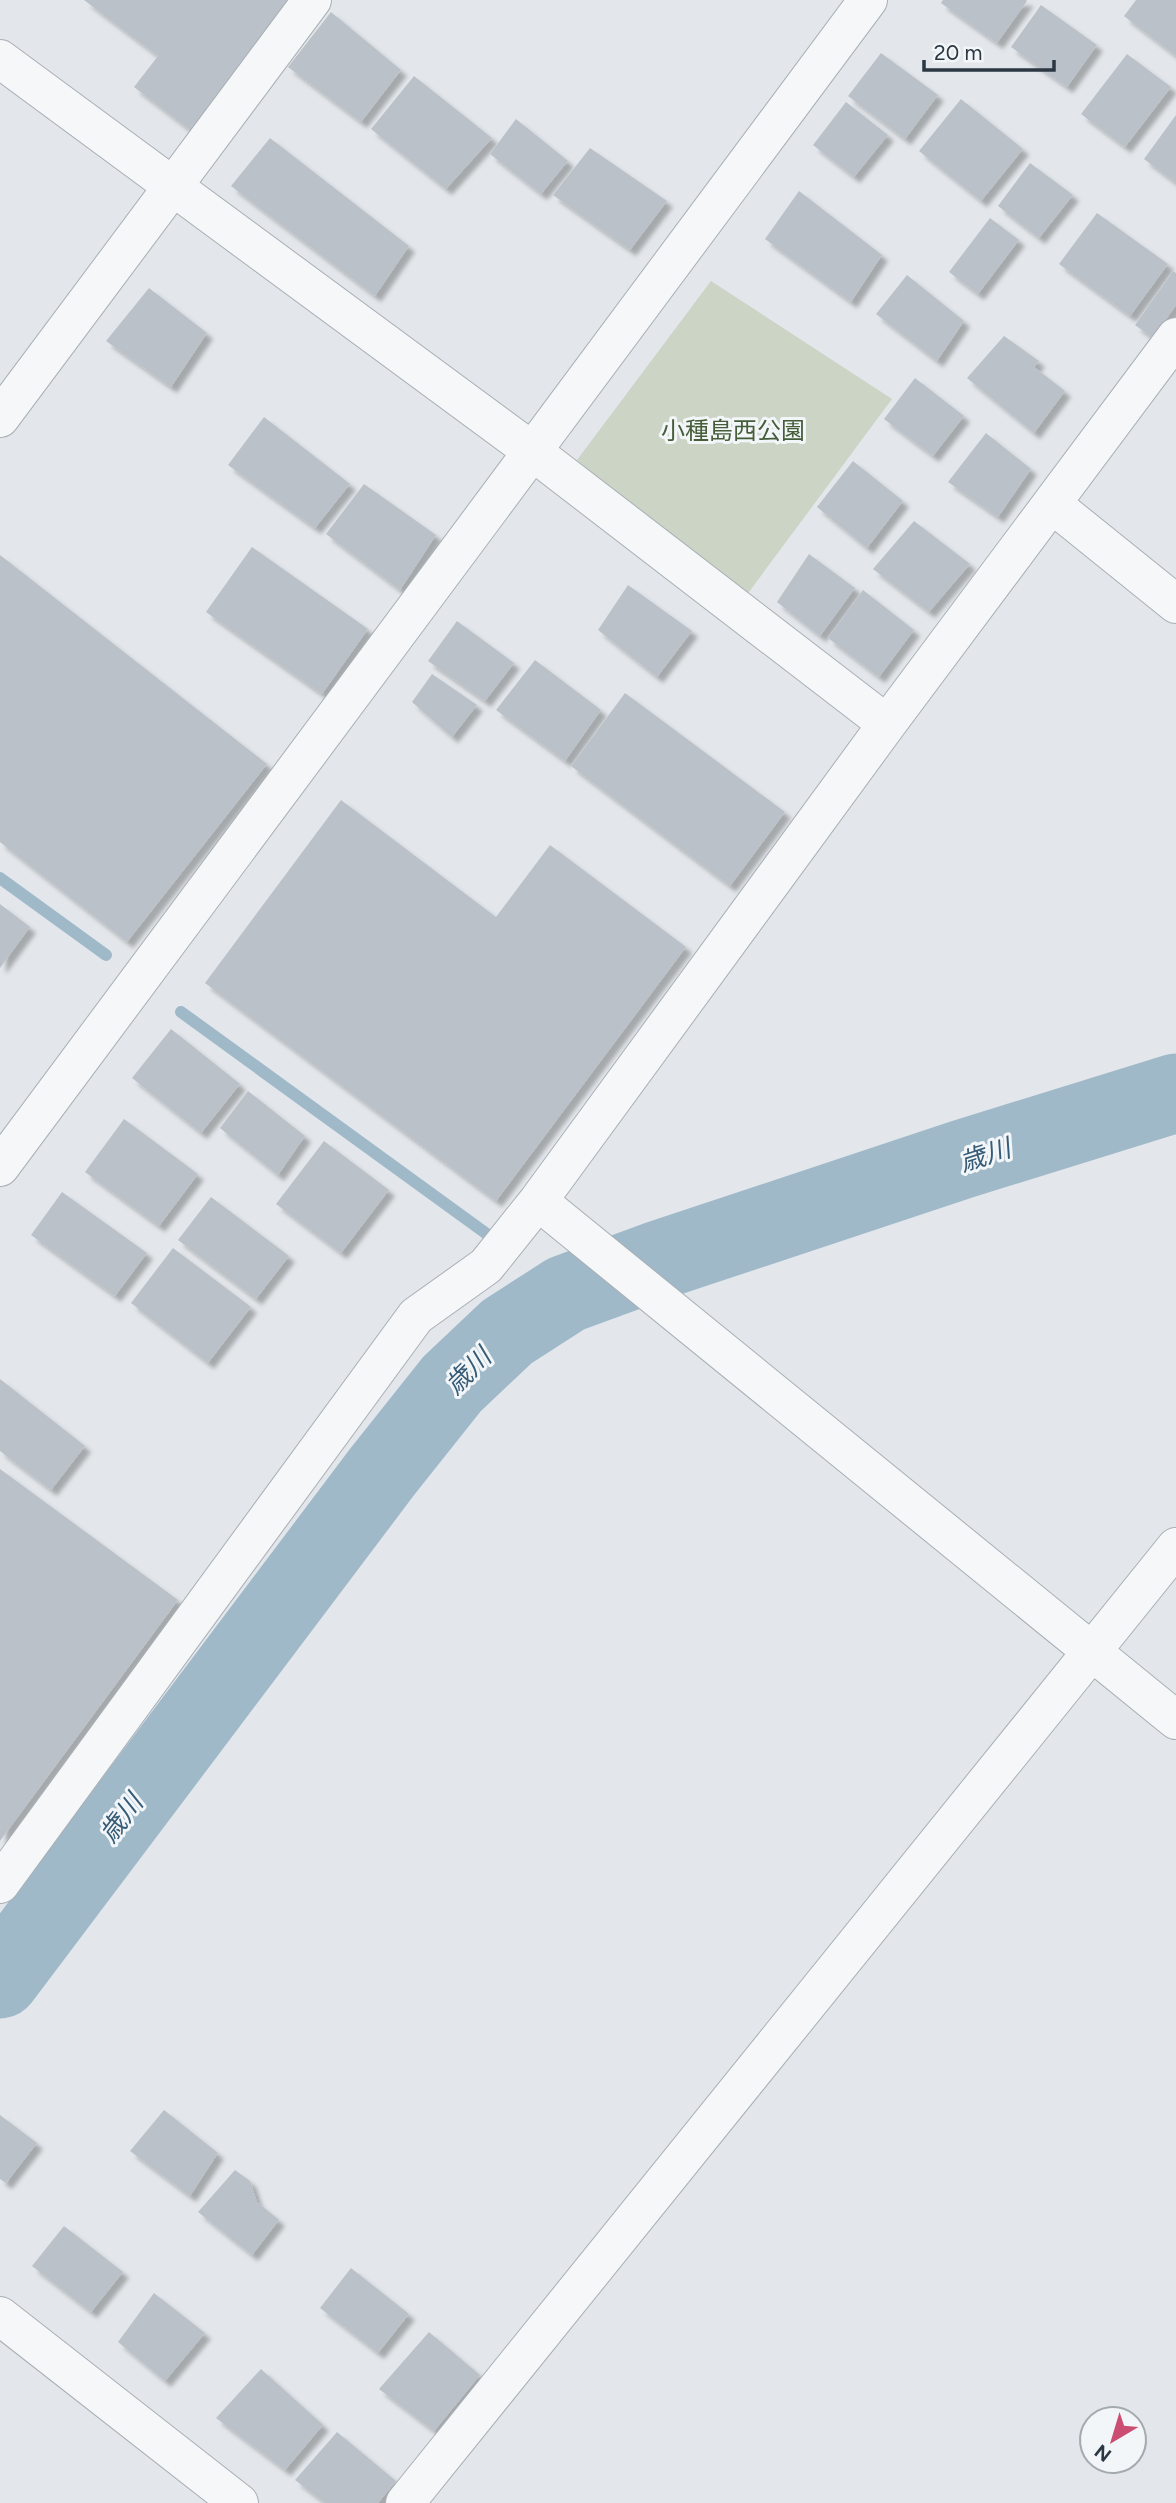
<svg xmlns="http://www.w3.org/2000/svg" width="1176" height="2503" viewBox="0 0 1176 2503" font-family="Figtree,'Noto Sans JP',sans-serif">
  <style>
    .green { fill: #cbd4c5 }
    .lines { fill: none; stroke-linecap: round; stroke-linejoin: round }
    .stream { stroke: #a0b9c9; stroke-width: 12 }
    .river { stroke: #a0b9c9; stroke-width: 79 }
    .building { fill: #bac1c8; filter: url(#shadow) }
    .minor-casing { stroke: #a8afb5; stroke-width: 40 }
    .minor { stroke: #f6f7f9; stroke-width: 38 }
    .labels { text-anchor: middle; stroke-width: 6; stroke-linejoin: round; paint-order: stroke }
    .park-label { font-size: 24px; fill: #455e39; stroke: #f3f6f8 }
    .water-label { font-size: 26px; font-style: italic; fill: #365b76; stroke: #f3f6f8 }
  </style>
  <defs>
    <filter id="shadow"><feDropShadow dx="6" dy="6" stdDeviation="2" flood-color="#0004"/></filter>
  </defs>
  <rect width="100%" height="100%" fill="#e3e7eb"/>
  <path class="green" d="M711 281 892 399 743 600 577 460Z"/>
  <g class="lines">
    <path class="stream" d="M0 878 106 955
      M181 1012 491 1237"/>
    <path class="river" d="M0 1979 382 1472 452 1384 507 1332 566 1294 656 1261 963 1159 1176 1093"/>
  </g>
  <path class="building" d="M84 0H295L194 133 134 87 158 56Z
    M943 0H1026L1027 1 997 43 941 3Z
    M1136 0H1176V56L1124 16Z
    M1041 5 1097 45 1067 87 1011 47Z
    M331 12 401 70 361 122 288 67Z
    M881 53 938 95 905 139 848 96Z
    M1127 54 1171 87 1125 147 1081 114Z
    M414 76 492 138 446 189 371 129Z
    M961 99 1023 149 981 201 919 151Z
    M846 102 888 135 854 177 813 145Z
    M1176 115V183L1144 159Z
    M516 119 568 161 541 194 490 154Z
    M270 138 409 246 375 296 231 186Z
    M590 148 667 201 630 250 553 195Z
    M1030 163 1073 195 1039 238 998 206Z
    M799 191 882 255 851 302 765 239Z
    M1097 213 1168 264 1130 316 1059 264Z
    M990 218 1019 240 978 294 949 272Z
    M1173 271 1176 273V305L1153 338 1135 325Z
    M907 275 964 321 937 361 876 314Z
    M149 288 207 333 171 387 106 341Z
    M1004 336 1039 361 1034 367 1065 391 1034 433 967 378Z
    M915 378 964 416 933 456 884 419Z
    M264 417 350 484 315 528 228 465Z
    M986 433 1031 469 998 517 948 482Z
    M853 461 903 501 867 548 817 507Z
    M364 484 436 535 400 590 326 534Z
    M914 521 970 564 929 612 873 569Z
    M252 547 368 629 322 694 206 612Z
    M809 554 855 588 820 636 777 602Z
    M0 555 267 764 127 942 0 842Z
    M628 585 692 631 657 677 598 630Z
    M863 590 914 630 879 677 828 638Z
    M457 621 514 663 485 701 428 661Z
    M535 660 601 710 565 761 496 710Z
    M432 674 477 705 452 737 412 702Z
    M625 693 785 812 730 886 571 766Z
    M341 800 496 917 550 845 686 947 496 1201 205 983Z
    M0 904 30 927 0 968Z
    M171 1029 240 1084 201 1133 132 1078Z
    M248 1091 305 1136 278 1175 220 1128Z
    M124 1119 198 1174 159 1226 85 1172Z
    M324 1141 389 1190 341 1253 276 1204Z
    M62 1192 147 1253 115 1296 31 1235Z
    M211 1197 289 1256 256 1299 178 1240Z
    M173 1248 251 1307 208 1363 131 1303Z
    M0 1379 85 1446 51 1490 0 1451Z
    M0 1469 178 1600 0 1841Z
    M164 2110 218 2153 190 2196 130 2151Z
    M0 2115 37 2143 6 2183 0 2179Z
    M235 2170 250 2181 257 2202 279 2220 252 2255 198 2212Z
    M64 2226 123 2272 91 2312 32 2266Z
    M351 2268 409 2314 378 2353 320 2308Z
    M154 2293 205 2333 165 2381 118 2342Z
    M429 2332 480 2375 434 2431 379 2389Z
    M261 2369 323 2425 285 2470 216 2418Z
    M337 2432 396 2481 378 2503H325L295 2480Z"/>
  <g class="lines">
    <g class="minor-casing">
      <path id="minor" d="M0 59 532 451 887 724
        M0 418 312 0
        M1052 504 1176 604
        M0 1167 868 0
        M538 1201 1176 1720
        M0 1884 416 1316 486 1266 538 1201 887 724 1176 337
        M0 2316 239 2503
        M405 2503 1176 1547"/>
    </g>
    <use href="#minor" class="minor"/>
  </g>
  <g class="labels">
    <g class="park-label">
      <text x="733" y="439">小種島西公園</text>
    </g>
    <g class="water-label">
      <text transform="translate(985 1155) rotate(-18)" y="9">歳川</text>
      <text transform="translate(468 1371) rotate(-45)" y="9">歳川</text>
      <text transform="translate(121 1818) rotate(-53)" y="9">歳川</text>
    </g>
  </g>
  <g transform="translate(1113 2440) rotate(218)"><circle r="33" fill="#f3f6f8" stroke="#a3aab0" stroke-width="2"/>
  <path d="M0-5L12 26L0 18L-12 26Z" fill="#cb4d71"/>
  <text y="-10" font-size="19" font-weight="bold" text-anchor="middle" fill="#2b3743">N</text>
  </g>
  <path d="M924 60v10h130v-10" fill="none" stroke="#2b3743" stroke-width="3.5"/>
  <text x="934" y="60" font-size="21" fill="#2b3743" stroke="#f3f6f8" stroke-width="5" paint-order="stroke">20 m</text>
</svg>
